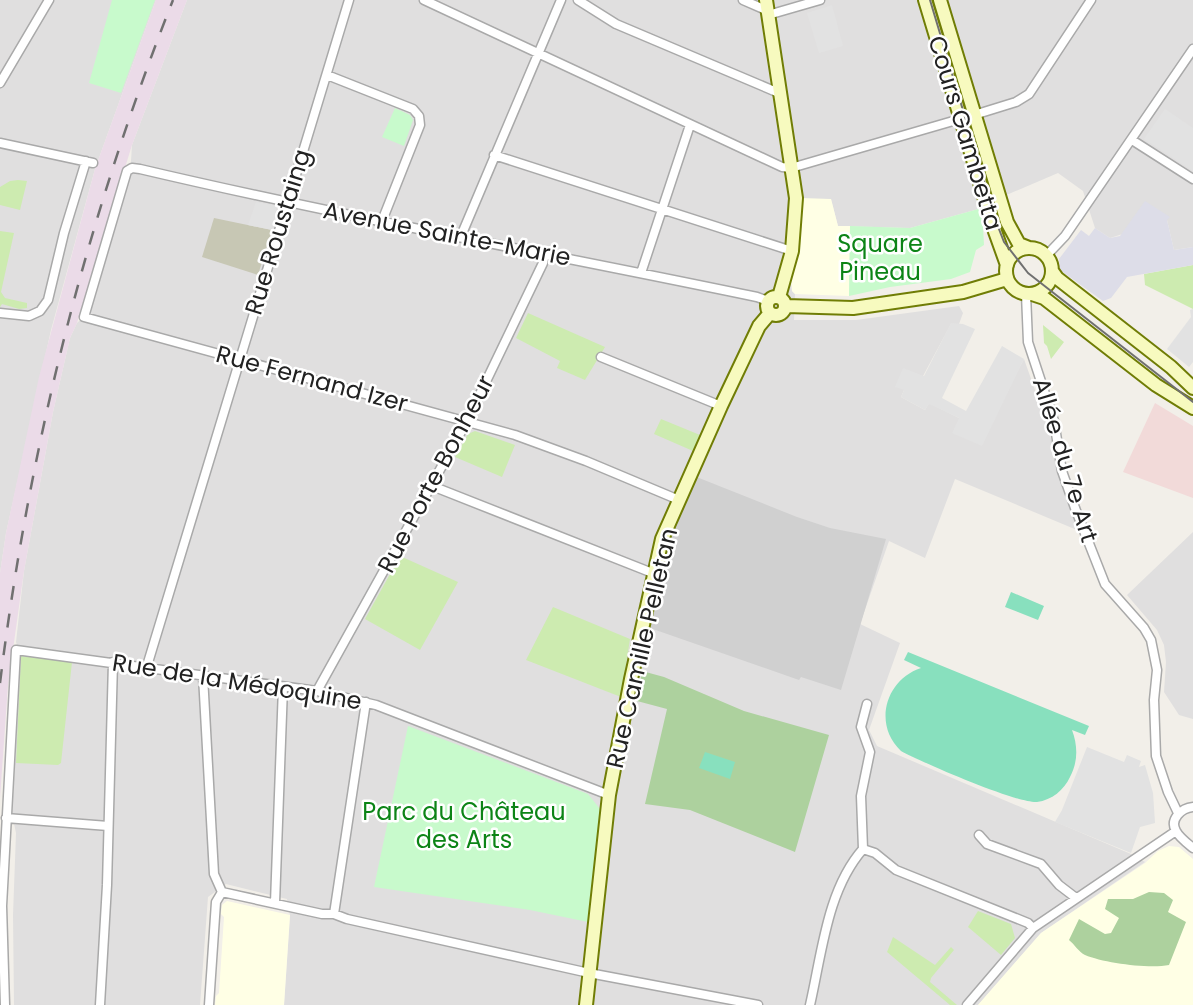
<svg xmlns="http://www.w3.org/2000/svg" width="1193" height="1005" viewBox="0 0 1193 1005" font-family="Poppins,sans-serif">
  <style>
    .residential { fill: #e0dfdf }
    .commercial { fill: #f2dad9 }
    .industrial { fill: #ebdbe8 }
    .education { fill: #ffffe5 }
    .religious { fill: #d0d0d0 }
    .construction { fill: #c7c7b4 }
    .grass { fill: #cdebb0 }
    .forest { fill: #add19e }
    .park { fill: #c8facc }
    .pitch { fill: #88e0be }
    .parking { fill: #e2e2e2 }
    .plaza { fill: #dddde8 }
    .lines { fill: none; stroke-linecap: round; stroke-linejoin: round }
    .street-casing { stroke: #a9a9a9; stroke-width: 11 }
    .secondary-casing { stroke: #707d05; stroke-width: 16 }
    .street { stroke: #fff; stroke-width: 8 }
    .secondary { stroke: #f7fabf; stroke-width: 12 }
    .tram { stroke: #707070; stroke-width: 2 }
    .rail { stroke: #707070; stroke-width: 2.5; stroke-dasharray: 14 14; stroke-linecap: butt }
    .labels { text-anchor: middle; stroke-width: 5; stroke-linejoin: round; paint-order: stroke }
    .street-label { font-size: 24px; fill: #222; stroke: #fff }
    .park-label { font-size: 24px; fill: #0c8416; stroke: #fff }
  </style>
  <rect width="100%" height="100%" fill="#f2efe9"/>
  <path class="residential" d="M0 0H156L95 169 51 330 6 533 0 573Z
    M187 0H919L982 208 910 228 838 226 831 199H801L802 224 798 257 791 280 792 291 795 294 794 320H856L959 306 963 313 959 324H951L923 376 904 390 901 397 925 410 929 403 959 418 1005 395 1024 359 1046 421 1077 530 955 479 925 558 889 541 860 624 900 643 869 730 877 746 1131 854 1145 862 1041 933 978 1005H284L290 915 287 899 226 884 208 897 200 1005H14L13 915 16 833 12 814 21 656 16 642 24 571 53 412 70 338 77 323 90 311 130 177 132 145Z
    M945 0H1193V247L1174 250 1167 220 1110 238 1095 228 1083 191 1058 173 1004 196Z
    M1193 532V719L1179 715 1164 692 1166 662 1164 645 1157 630 1127 595Z"/>
  <path class="commercial" d="M1155 403 1193 426V498L1123 472Z"/>
  <path class="industrial" d="M156 0H187L132 145 77 323 70 338 53 412 24 571 8 685 0 798V573L6 533 39 377 95 169Z"/>
  <path class="education" d="M801 198 831 199 838 226H850L849 296 795 294 792 291 791 280 798 257 802 224Z
    M1169 846 1179 847 1193 859V1005H978L1041 933 1145 863 1158 851Z
    M227 901 290 915 284 1005H215L216 996 219 993 224 917 221 914 222 905Z"/>
  <path class="religious" d="M694 476 797 517 830 528 886 539 841 690 801 677 799 680 647 627 668 539Z"/>
  <path class="construction" d="M214 218 272 230 258 275 202 257Z"/>
  <path class="grass" d="M18 180 27 181 20 210 0 205V187L10 181Z
    M0 231 14 233 1 292 5 298 27 303V308L19 309 2 304 0 307Z
    M1193 265V309L1145 285 1144 274Z
    M528 313 605 347 585 380 557 368 560 361 516 338Z
    M1043 325 1064 342 1051 359 1047 346 1044 343Z
    M661 419 700 435 693 451 654 434Z
    M475 431 515 445 502 477 455 457 468 434Z
    M400 556 458 582 420 650 365 619Z
    M553 607 630 639 621 697 526 660Z
    M21 656 72 662 61 763 58 765 16 763Z
    M978 911 1011 924 1015 938 1001 955 968 927Z
    M893 937 935 965 951 947 954 950 931 978 930 982 957 1005H950L887 952Z"/>
  <path class="forest" d="M642 671 664 677 744 711 829 735 795 852 690 810 645 804 667 709 637 701Z
    M1149 892 1164 893 1173 900 1168 912 1186 922 1169 965C1149 969 1104 963 1085 955 1079 952 1074 944 1069 940L1079 919 1105 934 1111 933 1119 918 1105 909 1108 899H1133Z"/>
  <path class="park" d="M112 0H155L121 93 89 83Z
    M395 108 410 115 413 120 404 146 382 137Z
    M982 208 984 245 976 250 970 272 951 279 890 287 849 296 850 226 910 228Z
    M408 726 588 794 600 809 588 922 530 910 374 887Z"/>
  <path class="pitch" d="M1011 592 1044 606 1038 620 1005 607Z
    M908 652 1089 726 1085 735 1072 730C1078 746 1078 762 1070 777 1064 790 1052 800 1037 802 1018 804 921 762 901 751 873 725 885 680 921 668L904 660Z
    M705 752 735 762 730 779 699 768Z"/>
  <path class="parking" d="M832 5 843 46 819 53 807 13Z
    M1165 109 1193 128V171L1144 139Z
    M256 202 277 206 272 230 248 225Z
    M1193 309V362L1189 367 1167 349 1191 317 1190 310Z
    M951 323 963 324 975 329 942 398 966 411 1002 346 1024 359 982 446 952 433 959 418 929 404 925 410 901 397 904 390 895 387 903 368 924 376Z
    M1087 747 1124 762 1127 755 1141 761 1139 767 1145 765 1153 793 1155 823 1140 827 1131 853 1055 822 1062 810Z"/>
  <path class="plaza" d="M1145 201 1170 217 1167 220 1174 250 1193 247V265L1127 277 1111 298 1103 301 1060 270 1059 259 1081 230 1089 236 1095 228 1110 238 1120 236Z"/>
  <g class="lines">
    <g class="street-casing">
      <path id="street" d="M424 0 782 167 791 168 960 119
        M578 0 616 24 779 93
        M743 0 768 11
        M768 15 820 0
        M327 75 413 109 419 116 420 125 382 221
        M0 83 49 0
        M974 115 1016 102 1029 94 1091 0
        M1132 140 1193 179
        M0 143 93 163
        M494 155 792 251
        M461 236 561 0
        M1046 256 1065 236 1193 49
        M641 273 690 125
        M1026 294 1028 342 1054 421 1062 471 1075 508 1105 584 1144 628 1151 640 1157 670 1154 700 1156 756 1168 792 1178 813
        M0 313 29 316 40 311 48 300 64 233 86 161
        M601 357 721 406
        M432 486 655 574
        M679 500 586 461 515 435 84 317 127 171 132 168 140 169C344 217 551 254 757 297L768 301
        M147 666 349 0
        M203 676 214 874 222 892
        M317 691 467 421 543 263 545 254
        M1193 807C1182 808 1169 819 1176 831 1179 837 1188 844 1193 848
        M6 818 108 826
        M979 835 987 844 1041 864 1059 885 1076 898
        M863 849 861 796 870 752 861 727 867 704
        M222 892 322 914H334L347 919 589 973 758 1005
        M275 903 283 687
        M334 914 366 702
        M5 1005 2 906 16 650 317 691 376 705 609 795
        M100 1005 107 885 113 662
        M209 1005 216 902 222 892
        M810 1005C822 953 827 890 863 849L875 853 896 870 1028 923 1033 928
        M967 1005 1033 928 1176 831"/>
    </g>
    <g class="secondary-casing">
      <path id="secondary" d="M766 0 796 198 792 251 779 297
        M925 0 993 226 1007 265
        M940 0 1007 222 1019 244 1029 248
        M1006 271a23 23 0 1 1 46 0a23 23 0 1 1-46 0Z
        M1052 271 1057 278 1171 367 1193 388
        M1032 294 1044 298 1156 385 1193 408
        M767 306a9 9 0 1 1 18 0a9 9 0 1 1-18 0Z
        M786 306 853 308 963 292 1007 279
        M586 1005 609 795 631 679 662 539 721 406 759 326 770 313"/>
    </g>
    <use href="#street" class="street"/>
    <use href="#secondary" class="secondary"/>
    <path class="tram" d="M930 0 997 224 1004 242 1028 273 1193 402"/>
    <path class="rail" d="M0 683C29 448 86 220 173 0"/>
  </g>
  <g class="labels">
    <g class="street-label">
      <text transform="translate(965 133) rotate(73)" y="8">Cours Gambetta</text>
      <text transform="translate(278 232) rotate(-73)" y="8">Rue Roustaing</text>
      <text transform="translate(447 234) rotate(11)" y="8">Avenue Sainte-Marie</text>
      <text transform="translate(312 379) rotate(15)" y="8">Rue Fernand Izer</text>
      <text transform="translate(1065 460) rotate(73)" y="8">Allée du 7e Art</text>
      <text transform="translate(436 474) rotate(-62)" y="8">Rue Porte Bonheur</text>
      <text transform="translate(642 648) rotate(-77)" y="8">Rue Camille Pelletan</text>
      <text transform="translate(237 682) rotate(9)" y="8">Rue de la Médoquine</text>
    </g>
    <g class="park-label">
      <text x="880" y="252">Square<tspan x="880" dy="28">Pineau</tspan></text>
      <text x="464" y="820">Parc du Château<tspan x="464" dy="28">des Arts</tspan></text>
    </g>
  </g>
</svg>
